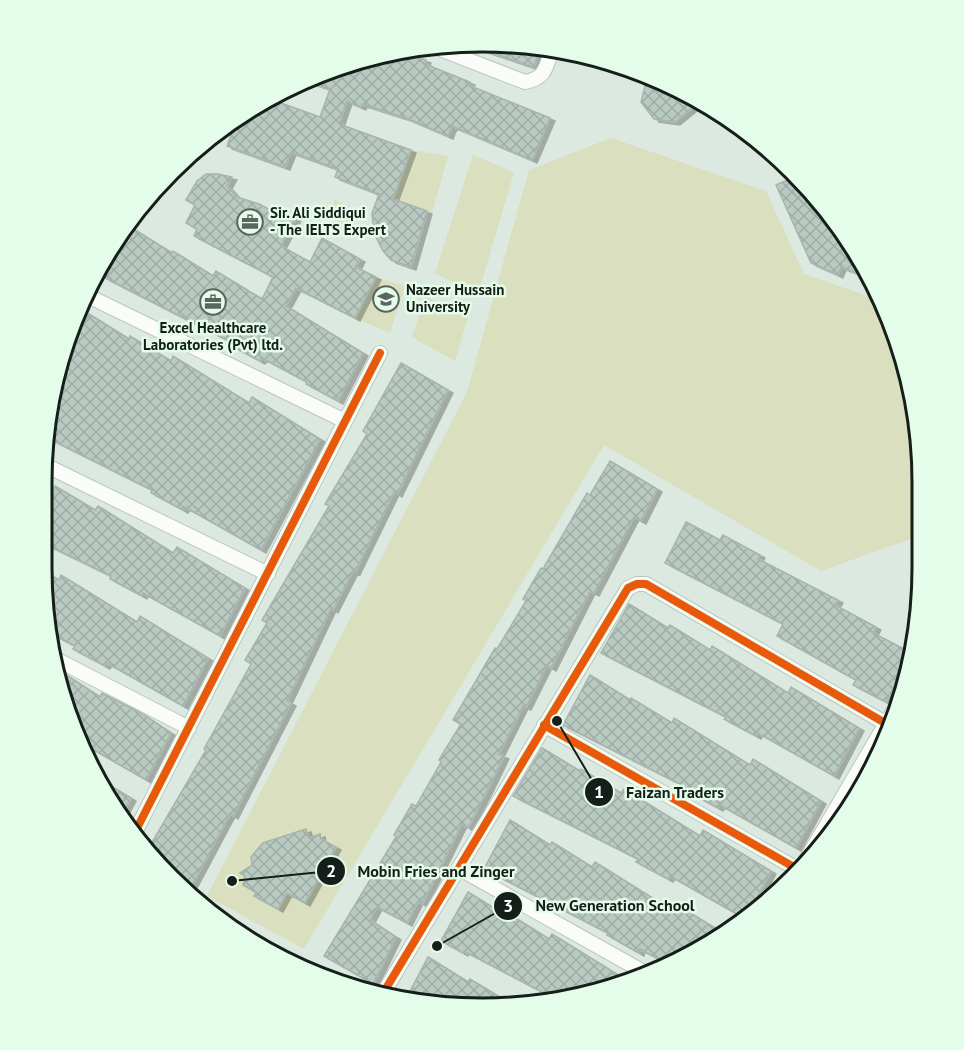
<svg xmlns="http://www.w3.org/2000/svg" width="964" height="1050" viewBox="0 0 964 1050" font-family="'PT Sans',sans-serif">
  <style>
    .grass { fill: #d9dfbf }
    .building { fill: url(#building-cross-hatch); stroke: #a8b3ad; stroke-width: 1.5; filter: url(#shadow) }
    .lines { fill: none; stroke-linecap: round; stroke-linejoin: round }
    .minor-casing { stroke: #bcc6bf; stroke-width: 16 }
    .minor { stroke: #fafcfa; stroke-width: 14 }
    .cycleway-casing { stroke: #e4fcea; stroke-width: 11 }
    .cycleway { stroke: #e8590c; stroke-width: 8 }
    .labels { text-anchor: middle; stroke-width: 5; stroke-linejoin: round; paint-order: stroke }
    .poi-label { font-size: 15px; font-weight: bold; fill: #151e18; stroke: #e4fcea; text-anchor: start }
    .rim { fill: none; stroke: #151e18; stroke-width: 3 }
    .leader { fill: none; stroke: #151e18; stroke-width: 2 }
    .callout-dot { fill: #151e18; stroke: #e4fcea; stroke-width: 2 }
    .mark-label { font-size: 18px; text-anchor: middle; font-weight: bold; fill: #fff }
    .callout-label { font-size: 16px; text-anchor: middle; font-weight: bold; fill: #151e18; stroke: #e4fcea; stroke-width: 5; stroke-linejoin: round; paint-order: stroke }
  </style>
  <defs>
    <pattern id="building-cross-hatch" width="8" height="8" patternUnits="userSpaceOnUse" patternTransform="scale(1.5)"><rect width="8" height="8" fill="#b8cac2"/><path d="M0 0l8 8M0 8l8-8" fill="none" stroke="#9dada6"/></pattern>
    <filter id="shadow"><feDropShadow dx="5" dy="3" stdDeviation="0" flood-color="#0004"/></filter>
  </defs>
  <rect width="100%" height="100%" fill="#dce9e0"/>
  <path class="grass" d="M611 138 766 191 804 274 882 301 889 314 914 396 916 537 821 571 604 445 304 949 207 896 467 392 529 170Z
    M411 150 448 156 432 213 393 199Z
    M473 155 514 172 478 295 435 273Z
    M335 200 358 212 348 229 326 216Z
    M376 277 405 286 390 333 355 318Z
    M426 297 468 317 455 361 420 342 412 336Z"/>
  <path class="building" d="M482 42 512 45 540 48 534 67 469 45 470 43Z
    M396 51 426 60 425 64 470 82 468 85 550 118 532 160 452 126 448 136 406 118 362 104 361 107 347 101 339 124 411 150 393 199 427 211 411 267 391 260 383 251 374 233 372 213 379 194 335 177 338 169 291 152 285 167 227 146 238 116 270 99 320 117 330 89 305 80 314 75Z
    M653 77 693 98 692 108 675 122 654 119 641 102 646 82Z
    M206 174H218L232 177 227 186 237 197 259 204 276 213 278 208 296 218 281 246 310 262 322 238 360 259 356 267 376 277 355 318 296 288 286 306 363 353 338 401 306 384 307 382 262 358 260 361 228 344 229 341 105 278 132 228 172 253 173 251 213 276 216 271 262 299 273 277 194 236 197 229 186 223 195 205 186 200 197 181Z
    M797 176 848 238 869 277 841 267 838 275 811 263 776 185Z
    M89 314 129 339 130 336 171 361 173 356 249 403 252 397 320 439 261 550 185 507 183 510 151 493 152 490 48 438 51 396 58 371Z
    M401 363 448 390 397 494 394 492 355 572 353 571 333 610 331 608 287 701 291 703 233 816 230 814 189 891 179 885 147 851 206 750 204 749 251 664 245 660 267 623 262 620 329 506 325 504 367 434 363 431Z
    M610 461 657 489 641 521 634 517 594 593 590 591 551 668 547 665 526 707 523 706 499 754 504 756 488 789 468 828 462 824 422 904 418 901 407 923 377 907 370 920 396 937 373 984 324 956 396 837 394 835 412 804 416 806 441 762 439 760 461 724 453 720 495 648 497 649 526 601 523 599 541 568 543 569 587 493 590 495Z
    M55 486 95 510 98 506 173 553 177 547 245 588 220 636 143 593 142 596 110 579 111 576 43 543 45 504Z
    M686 522 720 540 723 535 760 555 758 559 838 600 835 605 876 627 873 633 912 653 886 702 853 685 856 680 777 636 783 624 665 563Z
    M42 570 59 580 61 575 137 622 140 616 208 658 183 706 107 663 105 666 73 649 75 646 48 632Z
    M629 604 668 628 670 625 710 650 712 646 788 693 791 687 859 728 834 776 758 733 756 736 724 719 726 717 601 653Z
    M63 673 100 697 102 693 141 713 171 733 146 780 80 742 59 680Z
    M590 675 630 700 631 698 672 723 674 718 750 765 753 759 821 801 796 848 720 805 718 808 686 791 688 788 563 725Z
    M542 748 580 771 581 769 621 793 624 789 700 836 703 830 771 871 748 915 744 918 670 876 668 879 636 862 638 859 513 796Z
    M96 777 131 798 121 817 112 802Z
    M510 820 550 845 552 842 592 867 595 862 670 909 674 903 725 934 669 965 640 949 639 953 607 935 608 933 484 869Z
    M306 829 309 838 320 834 321 839 336 847 305 903 287 893 278 909 254 896 256 892 243 885 245 876 240 873 252 865 251 857 263 843Z
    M468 892 508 917 509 914 549 939 552 934 628 981 567 1000H557L464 951 463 953 441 941Z
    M428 957 468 982 470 979 510 1003 454 1007 406 999Z"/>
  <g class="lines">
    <g class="minor-casing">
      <path id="minor" d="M435 47 525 82C546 78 546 67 552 49
        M86 295 345 421
        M47 466 268 574
        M52 657 189 728
        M544 725 799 870
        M133 836 380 353
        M460 869 649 975
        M800 870 902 696
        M382 995 628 588 637 584H646L885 723"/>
    </g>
    <use href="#minor" class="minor"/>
    <g class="cycleway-casing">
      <path id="cycleway" d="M544 725 799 870
        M133 836 380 353
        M382 995 628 588 637 584H646L885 723"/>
    </g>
    <use href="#cycleway" class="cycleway"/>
  </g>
  <defs>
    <g id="office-ring" transform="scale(1.35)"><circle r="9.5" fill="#e4fcea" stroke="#5b655e" stroke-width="1.5"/><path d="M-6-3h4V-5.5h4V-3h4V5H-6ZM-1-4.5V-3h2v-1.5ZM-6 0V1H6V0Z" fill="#5b655e"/></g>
    <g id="university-ring" transform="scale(1.35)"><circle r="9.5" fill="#e4fcea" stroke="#5b655e" stroke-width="1.5"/><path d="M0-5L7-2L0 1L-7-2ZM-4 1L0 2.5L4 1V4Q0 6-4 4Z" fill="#5b655e"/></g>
  </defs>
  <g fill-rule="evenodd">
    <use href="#office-ring" x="250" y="222"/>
    <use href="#university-ring" x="386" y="299"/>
    <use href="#office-ring" x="213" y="302"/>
  </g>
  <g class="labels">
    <g class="poi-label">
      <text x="270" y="218">Sir. Ali Siddiqui<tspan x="270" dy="17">- The IELTS Expert</tspan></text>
      <text x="406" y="295">Nazeer Hussain<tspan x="406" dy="17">University</tspan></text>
      <text x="213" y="333" text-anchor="middle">Excel Healthcare<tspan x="213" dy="17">Laboratories (Pvt) ltd.</tspan></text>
    </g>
  </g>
  <path d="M0 0H964V1050H0ZM482 52H482A430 430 0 0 1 912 482V568A430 430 0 0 1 482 998H482A430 430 0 0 1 52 568V482A430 430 0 0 1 482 52Z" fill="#e4fcea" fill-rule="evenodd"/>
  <path class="rim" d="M482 52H482A430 430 0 0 1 912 482V568A430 430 0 0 1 482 998H482A430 430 0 0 1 52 568V482A430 430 0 0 1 482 52Z"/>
  <path class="leader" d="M557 721L599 792M232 881L331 871M437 946L508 906"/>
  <g class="callout-dot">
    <circle cx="557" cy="721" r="6"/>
    <circle cx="232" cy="881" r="6"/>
    <circle cx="437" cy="946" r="6"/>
    <circle cx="599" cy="792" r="15"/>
    <circle cx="331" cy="871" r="15"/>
    <circle cx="508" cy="906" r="15"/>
  </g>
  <g class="mark-label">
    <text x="599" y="798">1</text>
    <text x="331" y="877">2</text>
    <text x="508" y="912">3</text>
  </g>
  <g class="callout-label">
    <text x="675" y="798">Faizan Traders</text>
    <text x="436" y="877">Mobin Fries and Zinger</text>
    <text x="615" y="911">New Generation School</text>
  </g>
</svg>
